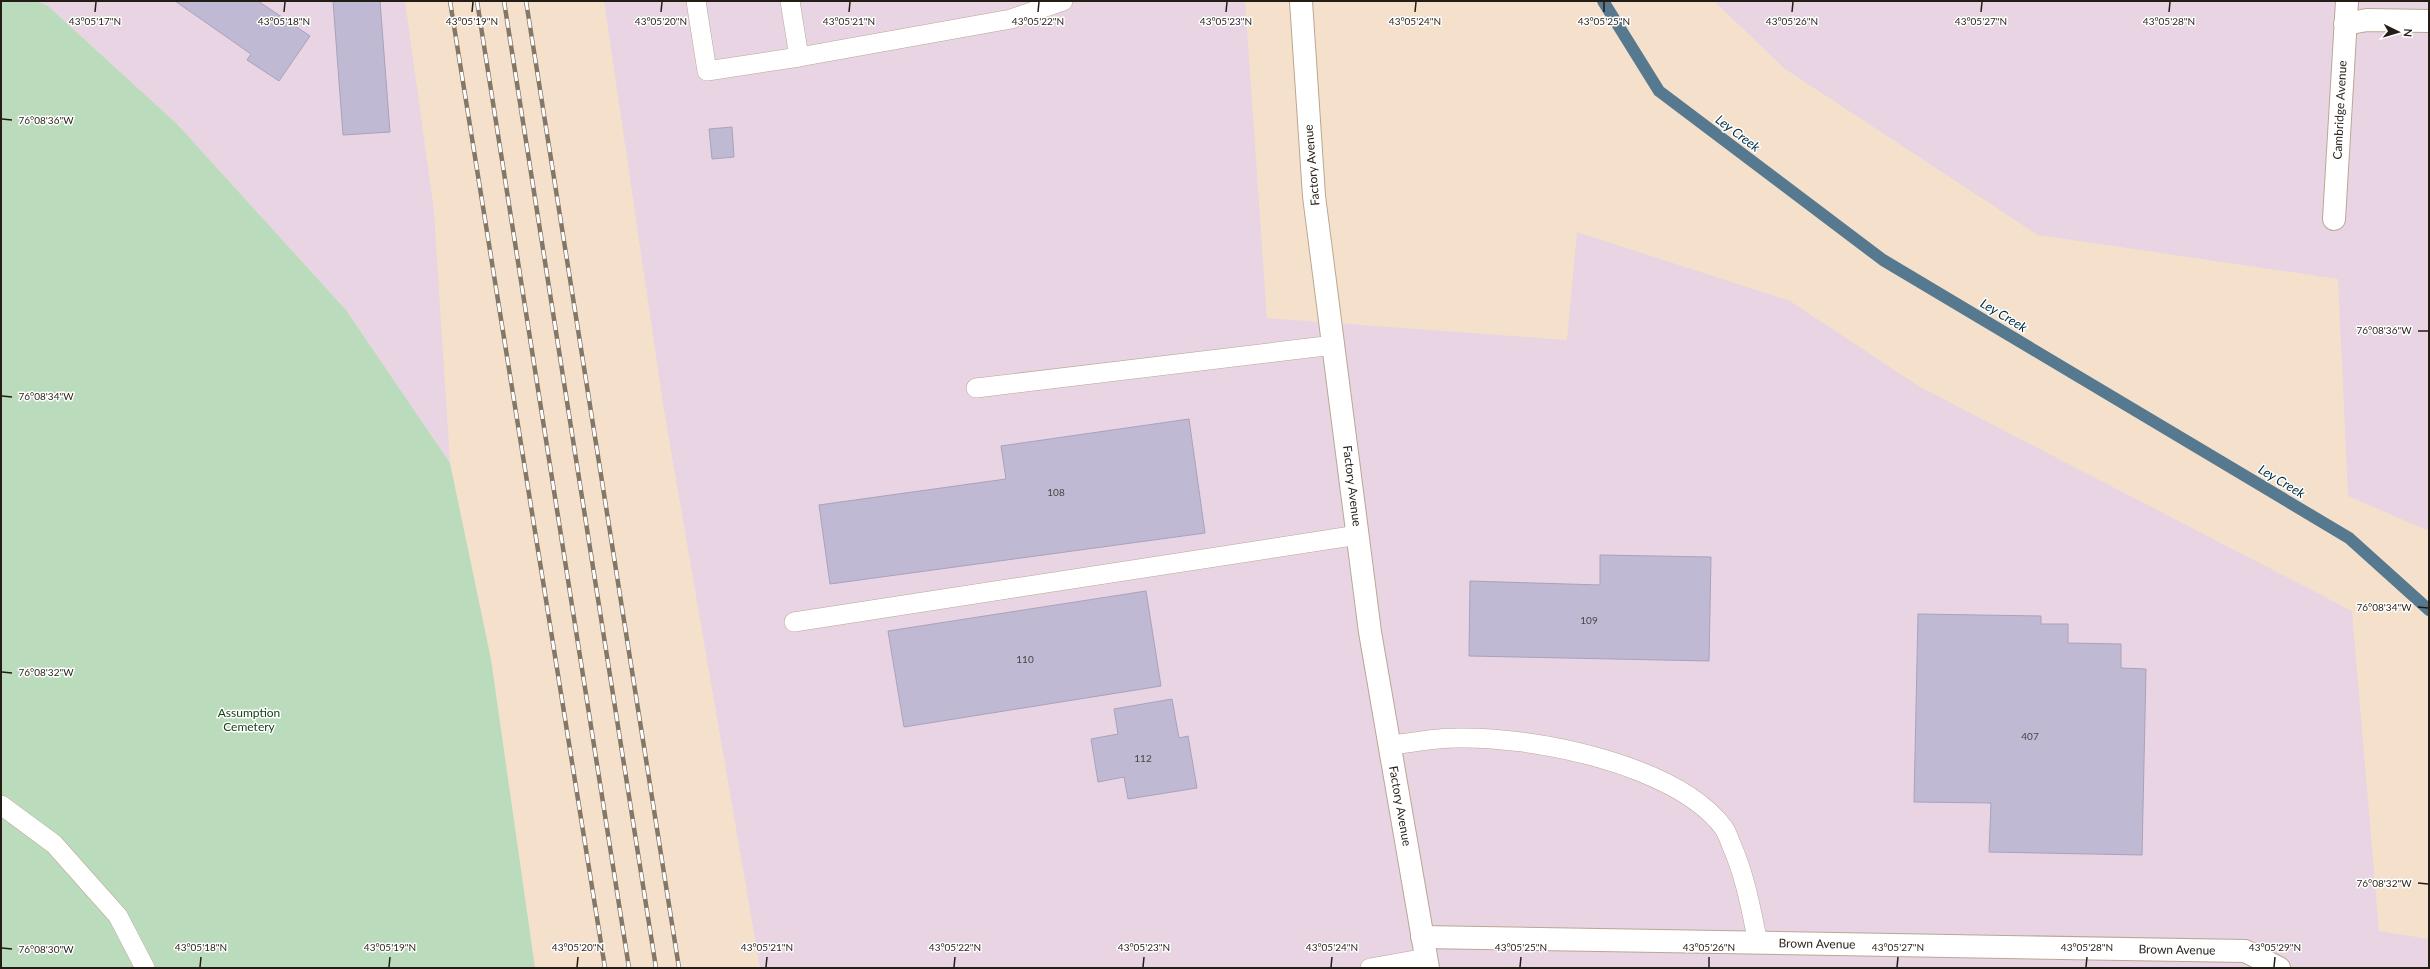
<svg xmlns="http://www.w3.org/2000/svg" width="2430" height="969" viewBox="0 0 2430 969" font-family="Lato,sans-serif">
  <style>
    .industrial { fill: #e8d4e3 }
    .green { fill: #bbdcbc }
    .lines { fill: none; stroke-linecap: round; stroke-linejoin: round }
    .stream { stroke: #577990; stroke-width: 12 }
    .building { fill: #c0b9d3; stroke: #a9a2bb }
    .service-casing { stroke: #baa792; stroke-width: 20 }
    .minor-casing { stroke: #baa792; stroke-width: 24 }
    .tertiary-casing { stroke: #baa792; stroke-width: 24 }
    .service { stroke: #fff; stroke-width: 19 }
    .minor { stroke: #fff; stroke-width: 22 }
    .tertiary { stroke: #fff; stroke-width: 22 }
    .rail-casing { stroke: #847768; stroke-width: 4.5 }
    .rail { stroke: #fff; stroke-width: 3; stroke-dasharray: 9; stroke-linecap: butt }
    .ticks { fill: none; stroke: #241d15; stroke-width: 1.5 }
    .labels { text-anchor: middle; stroke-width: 3; stroke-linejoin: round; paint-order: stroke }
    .number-label { font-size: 10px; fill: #4b4444 }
    .street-label { font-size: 12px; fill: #241d15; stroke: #fff }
    .park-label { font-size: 12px; fill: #124219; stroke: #fff }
    .water-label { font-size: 13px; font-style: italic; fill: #002d45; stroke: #fff }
    .ticks-label { font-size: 10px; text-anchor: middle; fill: #241d15; stroke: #fff; stroke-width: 3; stroke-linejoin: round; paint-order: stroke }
  </style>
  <rect width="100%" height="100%" fill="#f5e1cb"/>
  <path class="industrial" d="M36 1H405L434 211 450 463 346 310 177 124 48 6Z
    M604 1H1245L1267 318 1567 340 1577 232 1790 301 1920 387 2352 611 2379 931 2429 939V968H760L663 404Z
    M1714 1H2429V531L2348 496 2338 279 2038 235 1785 69Z"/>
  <path class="green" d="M1 1H36L48 6 177 124 346 310 450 463 491 659 535 968H1Z"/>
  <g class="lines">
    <path class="stream" d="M1603 1 1659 91 1883 260 2349 538 2429 610"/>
  </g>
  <path class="building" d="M175 1H258L310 36 279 81 247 60 251 54Z
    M333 1H380L390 132 343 135Z
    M732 127 734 157 712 159 709 129Z
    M1189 419 1205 533 830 584 819 505 1006 479 1001 446Z
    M1600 555 1711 557 1709 661 1469 656 1470 581 1600 585Z
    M1146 591 1161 686 904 727 888 631Z
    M1918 614 2041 616V624H2068V643L2121 644V668L2146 669 2142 855 1989 852 1991 803 1914 802Z
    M1172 699 1179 738 1188 736 1197 788 1128 799 1124 777 1098 782 1091 739 1118 734 1114 709Z"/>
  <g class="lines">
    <g class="service-casing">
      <path id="service" d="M696 1 707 71 799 57
        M790 1 799 57 1011 19 1063 1
        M976 388 1334 345
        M794 622 1358 535
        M1390 745C1411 743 1434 738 1456 738 1532 736 1675 764 1723 827 1727 832 1729 839 1731 844 1745 875 1751 909 1758 943
        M1 805 54 844 118 916 145 968
        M1370 968 1426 958"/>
    </g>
    <g class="minor-casing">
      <path id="minor" d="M2345 24 2367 20 2429 21
        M2334 219 2347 1
        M1422 937 2245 951 2279 968"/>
    </g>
    <g class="tertiary-casing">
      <path id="tertiary" d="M1301 1 1314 196 1370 632 1428 968"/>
    </g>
    <use href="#service" class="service"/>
    <use href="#minor" class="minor"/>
    <use href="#tertiary" class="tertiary"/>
    <g class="rail-casing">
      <path id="rail" d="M450 1 605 968
        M477 1 629 968
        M504 1 656 968
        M526 1 679 968"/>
    </g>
    <use href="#rail" class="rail"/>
  </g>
  <path class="ticks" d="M95 12 96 2M284 12 285 2M472 12 473 2M661 12 662 2M849 12 850 2M1038 12 1039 2M1226 12 1227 2M1415 12 1416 2M1604 12V2M1792 12 1793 2M1981 12 1982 2M2169 12 2170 2M2 119 12 120M2418 331H2428M2 396 12 397M2418 607 2428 608M2 672 12 673M2418 883 2428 884M2 948 12 949M200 967 201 957M389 967 390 957M577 967 578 957M766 967 767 957M954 967 955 957M1143 967 1144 957M1331 967 1332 957M1520 967 1521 957M1709 967V957M1897 967 1898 957M2086 967 2087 957M2274 967 2275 957"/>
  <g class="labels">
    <g class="number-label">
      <text x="1056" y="496">108</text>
      <text x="1589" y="624">109</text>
      <text x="1025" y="663">110</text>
      <text x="2030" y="740">407</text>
      <text x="1143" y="762">112</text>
    </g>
    <g class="street-label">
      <text transform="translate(2340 110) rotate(-87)" y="4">Cambridge Avenue</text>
      <text transform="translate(1312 165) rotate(-95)" y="4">Factory Avenue</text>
      <text transform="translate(1352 486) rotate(83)" y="4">Factory Avenue</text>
      <text transform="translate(1400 806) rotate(80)" y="4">Factory Avenue</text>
      <text transform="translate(1817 944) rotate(1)" y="4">Brown Avenue</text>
      <text transform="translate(2177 950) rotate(1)" y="4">Brown Avenue</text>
    </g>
    <g class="park-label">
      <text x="249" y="717">Assumption<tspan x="249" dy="14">Cemetery</tspan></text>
    </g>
    <g class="water-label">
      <text transform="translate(1738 133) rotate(37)" y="5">Ley Creek</text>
      <text transform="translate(2004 315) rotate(31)" y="5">Ley Creek</text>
      <text transform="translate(2282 481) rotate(31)" y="5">Ley Creek</text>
    </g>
  </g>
  <g class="ticks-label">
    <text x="95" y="25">43°05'17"N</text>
    <text x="284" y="25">43°05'18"N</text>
    <text x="472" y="25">43°05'19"N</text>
    <text x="661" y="25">43°05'20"N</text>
    <text x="849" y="25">43°05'21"N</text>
    <text x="1038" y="25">43°05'22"N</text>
    <text x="1226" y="25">43°05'23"N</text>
    <text x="1415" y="25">43°05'24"N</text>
    <text x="1604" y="25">43°05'25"N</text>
    <text x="1792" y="25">43°05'26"N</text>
    <text x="1981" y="25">43°05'27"N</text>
    <text x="2169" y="25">43°05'28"N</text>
    <text x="46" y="124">76°08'36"W</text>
    <text x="2384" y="334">76°08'36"W</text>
    <text x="46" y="400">76°08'34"W</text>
    <text x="2384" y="611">76°08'34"W</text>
    <text x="46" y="676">76°08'32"W</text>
    <text x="2384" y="887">76°08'32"W</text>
    <text x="201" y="951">43°05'18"N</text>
    <text x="390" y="951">43°05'19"N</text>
    <text x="578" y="951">43°05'20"N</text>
    <text x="767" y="951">43°05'21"N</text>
    <text x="955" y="951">43°05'22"N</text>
    <text x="1144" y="951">43°05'23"N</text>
    <text x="1332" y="951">43°05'24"N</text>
    <text x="1521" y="951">43°05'25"N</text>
    <text x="1709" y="951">43°05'26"N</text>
    <text x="1898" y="951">43°05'27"N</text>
    <text x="2087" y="951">43°05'28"N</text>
    <text x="2275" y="951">43°05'29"N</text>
    <text x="46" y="953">76°08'30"W</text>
  </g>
  <rect width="2430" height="969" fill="none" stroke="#241d15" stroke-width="4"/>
  <g transform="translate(2398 32) rotate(95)" stroke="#ffffff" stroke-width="3" paint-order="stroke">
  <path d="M0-3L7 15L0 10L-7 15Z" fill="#241d15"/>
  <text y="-6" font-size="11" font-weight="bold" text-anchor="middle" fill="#241d15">N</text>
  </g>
</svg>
